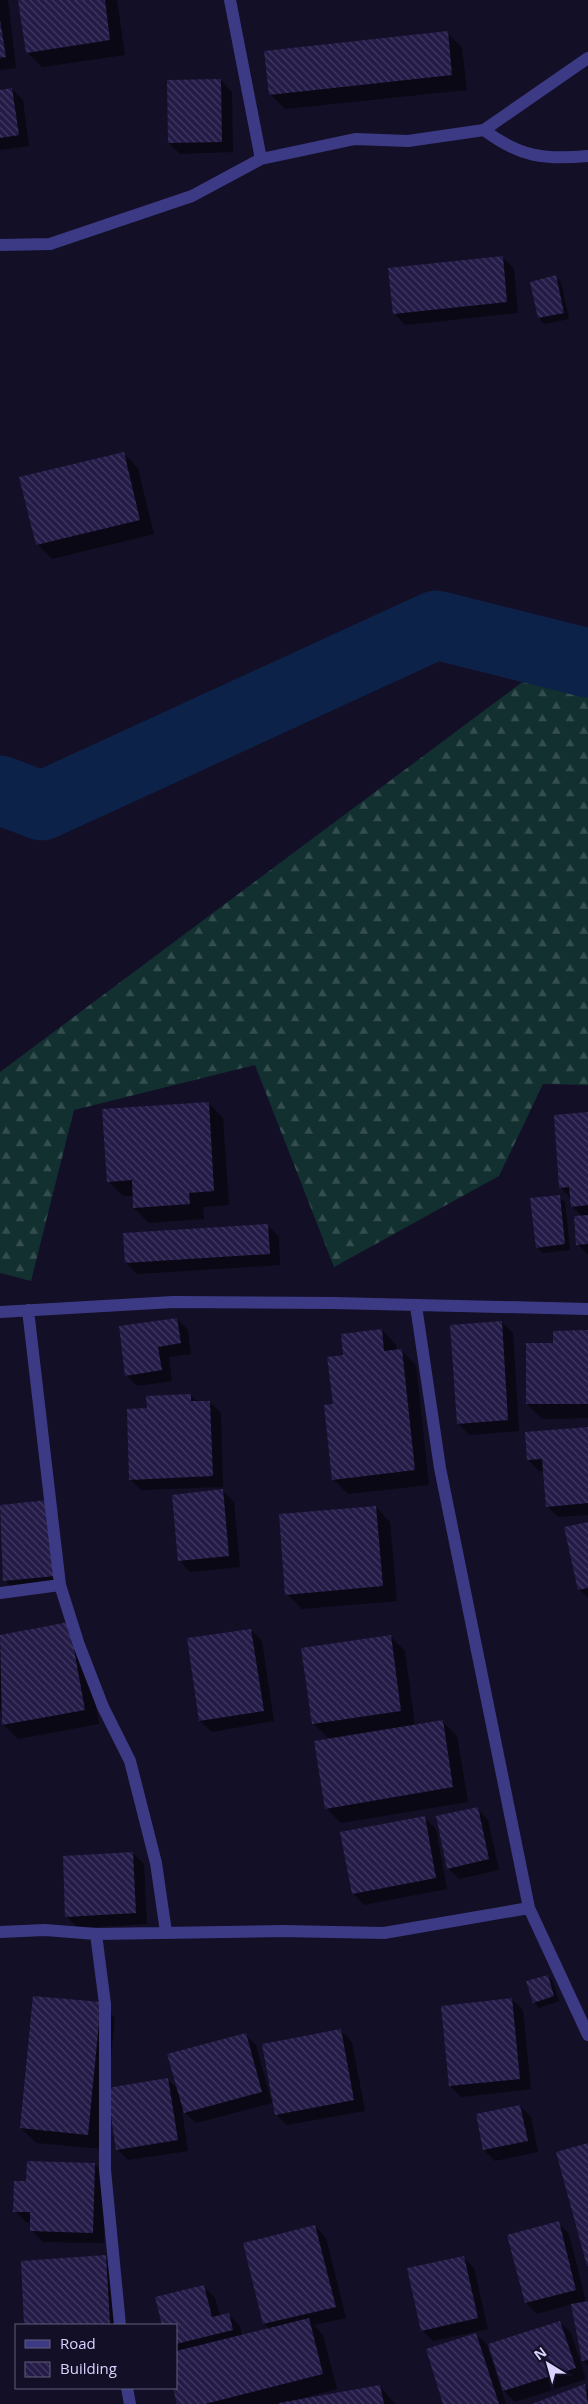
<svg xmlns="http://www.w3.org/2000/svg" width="588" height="2404" viewBox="0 0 588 2404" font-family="'Open Sans',sans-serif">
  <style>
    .forest { fill: url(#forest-firs) }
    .shadow { fill: #0007 }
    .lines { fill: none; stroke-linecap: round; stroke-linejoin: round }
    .river { stroke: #0c2248; stroke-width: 69 }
    .building { fill: url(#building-back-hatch) }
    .minor { stroke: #3d3a85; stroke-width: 12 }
  </style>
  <defs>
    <pattern id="forest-firs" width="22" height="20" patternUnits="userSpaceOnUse" patternTransform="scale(1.25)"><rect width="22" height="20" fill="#12302f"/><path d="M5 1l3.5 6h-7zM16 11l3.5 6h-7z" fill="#344d4e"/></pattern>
    <pattern id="building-back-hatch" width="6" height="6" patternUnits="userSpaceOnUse" patternTransform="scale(1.25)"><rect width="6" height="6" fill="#241b47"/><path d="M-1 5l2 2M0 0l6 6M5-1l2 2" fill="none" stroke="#433b63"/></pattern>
  </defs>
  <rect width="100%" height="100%" fill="#130f26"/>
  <path class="forest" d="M588 633V1085L543 1084 499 1176 334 1267 255 1065 74 1110 31 1281 0 1273V1072Z"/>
  <path class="shadow" d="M0 0H8L16 68 0 70Z
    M19 0H117L125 55 42 67 27 52Z
    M448 33 462 48 467 90 285 109 270 94Z
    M221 80 232 92 233 152 180 154 169 143Z
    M12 89 23 100 29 146 0 150V91Z
    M502 257 514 268 518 313 405 325 394 313Z
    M555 277 561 282 569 319 544 324 539 318Z
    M123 453 138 468 154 534 52 559 37 544Z
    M209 1103 223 1118 229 1205 203 1207 204 1219 149 1223 134 1208V1196H123L108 1181Z
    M588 1113V1255L578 1244 582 1217 572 1206 571 1199 560 1187Z
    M559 1197 565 1202 570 1250 543 1253 537 1247Z
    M268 1226 279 1237 280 1265 137 1274 126 1263Z
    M177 1319 188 1330 191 1354 169 1357 172 1381 137 1386 126 1375Z
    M502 1322 513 1333 519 1431 469 1435 458 1423Z
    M382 1330 396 1345 397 1351 401 1350 416 1365 429 1485 348 1494 333 1479 344 1356Z
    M588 1332V1418L542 1419 527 1404Z
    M190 1395 198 1402H210L221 1413 223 1487 141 1490 130 1479 148 1410Z
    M588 1428V1515L558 1517 547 1506 544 1470 539 1471 528 1460Z
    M223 1491 234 1502 240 1567 190 1572 179 1560Z
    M47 1501 58 1512 65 1586 16 1592 5 1580 0 1506Z
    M376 1507 390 1522 397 1601 302 1609 287 1594Z
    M588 1523V1598L579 1589Z
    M69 1623 84 1638 99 1724 18 1739 3 1724 0 1708V1636Z
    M251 1630 262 1641 274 1721 212 1732 200 1721Z
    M390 1636 405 1651 415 1725 442 1721 457 1736 468 1802 341 1823 326 1808 329 1739 313 1723Z
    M477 1808 488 1820 499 1870 459 1879 448 1868Z
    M425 1818 436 1829 447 1889 364 1905 353 1893Z
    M133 1853 144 1864 147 1924 78 1928 67 1917Z
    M548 1976 553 1982 559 2001 539 2008 534 2002Z
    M512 1999 523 2010 531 2089 461 2097 450 2086Z
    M100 2003 115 2018 108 2089 168 2080 179 2090 245 2034 256 2045 272 2103 196 2123 182 2110 188 2151 128 2160 117 2149 109 2094 103 2149 36 2143 21 2128Z
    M341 2031 352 2042 365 2111 287 2125 276 2114Z
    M520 2106 531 2117 538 2152 495 2161 484 2150Z
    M95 2164 106 2175 104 2243 43 2242 31 2230 32 2223 26 2222 15 2211 27 2183Z
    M558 2223 569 2234 586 2302H588V2366L583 2361 572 2304 537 2314 526 2303Z
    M315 2226 326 2238 346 2318 314 2325 323 2335 337 2389 303 2398 304 2400 380 2386 395 2404H179L175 2388 176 2325H164L157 2298 204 2287 215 2298 220 2317 229 2315 240 2326 242 2336 270 2329 264 2324Z
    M105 2257 116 2268 120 2325H25L22 2262Z
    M463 2257 474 2268 488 2329 433 2341 422 2330Z
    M560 2322 571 2333 586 2379 515 2402 504 2391Z
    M476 2334 487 2345 506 2404H444Z
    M585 2386 588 2389V2404H535Z"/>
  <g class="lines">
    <path class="river" d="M0 790 42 806 436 625 588 663"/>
  </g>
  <path class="building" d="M18 0H105L110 40 26 53Z
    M0 20 6 57 0 58Z
    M448 31 452 75 269 95 264 51Z
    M221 79 222 142 168 143 167 80Z
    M12 88 19 135 0 138V90Z
    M503 256 507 302 393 314 388 268Z
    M556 275 564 313 538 318 530 282Z
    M124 452 140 520 36 545 19 477Z
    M209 1102 214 1191 189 1193 190 1204 133 1208 132 1180 107 1182 102 1109Z
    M588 1112V1205L571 1207 569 1187 559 1188 554 1115Z
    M560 1195 565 1244 536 1248 530 1198Z
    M588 1215V1244L576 1245 574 1216Z
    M268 1224 270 1254 125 1263 123 1233Z
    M177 1318 181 1343 158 1347 162 1370 125 1376 119 1326Z
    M502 1321 508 1420 457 1424 450 1325Z
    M382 1329 384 1351 402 1349 415 1470 332 1480 324 1405 333 1404 327 1357 343 1355 341 1334Z
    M588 1330V1404H526V1343H553V1331Z
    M191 1394V1401H210L213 1476 129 1480 127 1409 147 1408 146 1396Z
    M588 1427V1503L546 1507 542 1459 527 1460 525 1432Z
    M223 1489 229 1556 178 1561 172 1495Z
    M48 1500 55 1576 3 1581 0 1505Z
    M376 1506 383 1586 285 1595 279 1514Z
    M588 1522V1588L578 1590 564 1527Z
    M69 1622 85 1710 2 1725 0 1635Z
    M251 1629 264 1711 199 1721 187 1638Z
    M391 1635 401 1711 312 1724 301 1648Z
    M443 1720 453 1787 325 1809 314 1741Z
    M478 1807 489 1859 447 1869 436 1816Z
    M425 1816 436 1878 352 1894 340 1832Z
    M133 1852 136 1913 65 1917 63 1856Z
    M548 1975 554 1996 533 2003 526 1981Z
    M33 1996 101 2002 88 2135 20 2128Z
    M512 1998 520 2079 449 2086 441 2006Z
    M341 2029 354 2100 275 2115 262 2044Z
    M246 2033 262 2092 184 2113 167 2054Z
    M168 2078 178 2140 116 2150 107 2088Z
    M520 2105 528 2141 483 2150 476 2114Z
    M588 2143V2266H587L556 2152Z
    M27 2161 95 2163 93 2233 30 2231V2212H13L14 2181H26Z
    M559 2221 576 2290 525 2303 507 2235Z
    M315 2225 336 2307 263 2324 243 2243Z
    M106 2255 110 2324 24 2325 21 2261Z
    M464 2256 478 2318 421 2331 407 2268Z
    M204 2285 212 2317 229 2313 233 2330 176 2344V2325H162L155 2297Z
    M588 2301V2360L582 2361 571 2304Z
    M309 2318 323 2374 205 2404H177L173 2388H176V2351Z
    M560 2321 576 2368 503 2391 488 2344Z
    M476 2333 499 2404H443L426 2349Z
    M585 2384 588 2404H532Z
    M380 2385 384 2404H279V2403Z"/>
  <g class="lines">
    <path class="minor" d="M484 130C520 157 544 160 588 156
      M261 159 355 139 408 141 484 130 588 58
      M0 245 50 244 192 196 261 159 230 0
      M416 1306 440 1468 529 1908 588 2035
      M28 1310 60 1585 79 1645 103 1707 130 1761 156 1863 166 1932
      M0 1312 173 1302 334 1303 588 1309
      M0 1593 60 1585
      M0 1932 45 1930 96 1934 283 1931 384 1933 529 1908
      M96 1934 105 2004V2170L120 2325
      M127 2388 130 2404"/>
  </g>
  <rect x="15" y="2324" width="162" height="65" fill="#130f26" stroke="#625e7d"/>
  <rect x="25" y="2340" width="25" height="8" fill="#3d3a85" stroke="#625e7d"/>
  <text x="60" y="2349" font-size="15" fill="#d9d4ff">Road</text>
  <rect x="25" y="2362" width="25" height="15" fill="url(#building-back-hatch)" stroke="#625e7d"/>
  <text x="60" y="2374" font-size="15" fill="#d9d4ff">Building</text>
  <g transform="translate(548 2364) rotate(323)" stroke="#130f26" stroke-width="4" paint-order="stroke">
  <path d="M0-4L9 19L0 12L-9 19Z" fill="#d9d4ff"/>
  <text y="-8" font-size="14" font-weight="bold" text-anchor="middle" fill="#d9d4ff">N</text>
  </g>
</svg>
